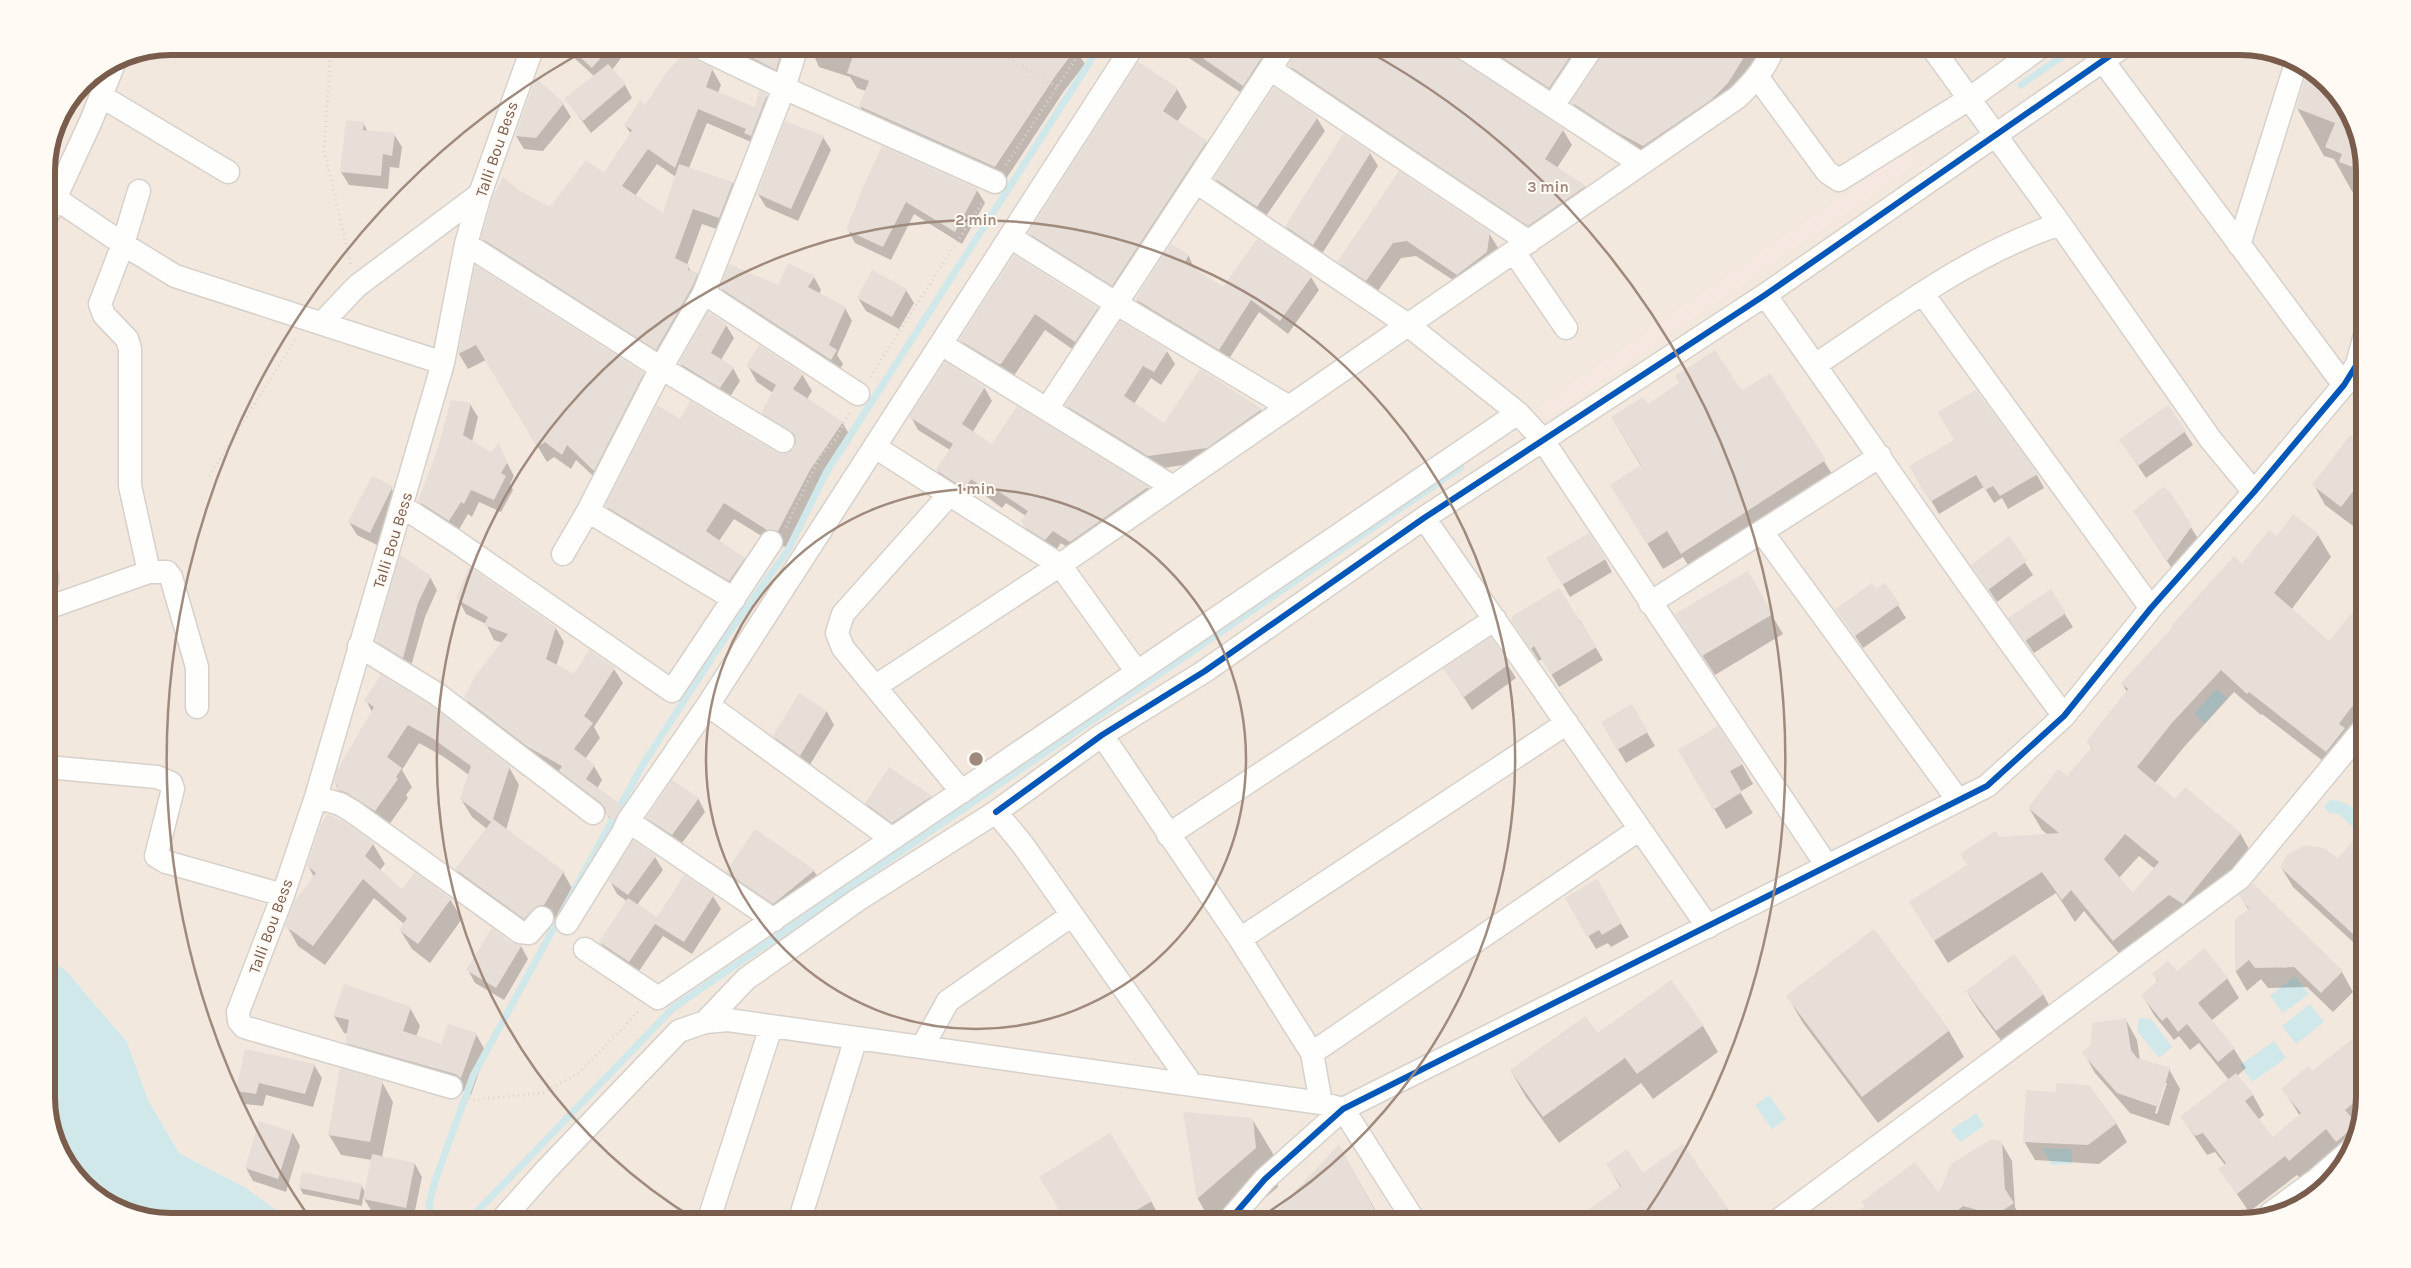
<svg xmlns="http://www.w3.org/2000/svg" width="2411" height="1268" viewBox="0 0 2411 1268" font-family="Karla,sans-serif">
  <style>
    .residential { fill: #f2e8de }
    .commercial { fill: #f6e8e1 }
    .water { fill: #d0e8ea }
    .shadow { fill: #0003; fill-rule: evenodd }
    .lines { fill: none; stroke-linecap: round; stroke-linejoin: round }
    .stream { stroke: #d0e8ea; stroke-width: 7 }
    .building { fill: #e6ded7; fill-rule: evenodd }
    .minor-casing { stroke: #d7d1cb; stroke-width: 25 }
    .path { stroke: #dcd5d0; stroke-width: 3; stroke-dasharray: 1 4; stroke-linecap: butt }
    .minor { stroke: #fefefd; stroke-width: 22 }
    .cycleway-casing { stroke: #fffaf3; stroke-width: 9 }
    .cycleway { stroke: #0057b8; stroke-width: 6 }
    .ring { fill: none; stroke: #9f8a7d; stroke-width: 2.5 }
    .labels { text-anchor: middle; stroke-width: 4; stroke-linejoin: round; paint-order: stroke }
    .street-label { font-size: 16px; fill: #7a5c4d; stroke: #fffaf3 }
    .rim { fill: none; stroke: #7a5c4d; stroke-width: 6 }
    .centre { fill: #9f8a7d; stroke: #fffaf3; stroke-width: 2.5 }
    .ring-label { font-size: 15px; text-anchor: middle; font-weight: bold; fill: #9f8a7d; stroke: #fffaf3; stroke-width: 4; stroke-linejoin: round; paint-order: stroke }
  </style>
  <rect width="100%" height="100%" fill="#f9f5f0"/>
  <path class="residential" d="M171 46H2240L2296 59 2344 102 2364 163 2365 1097 2352 1153 2303 1205 2240 1222H292L246 1188 179 1153 148 1100 127 1042 68 973 47 955V163L56 123 83 83 123 56Z"/>
  <path class="commercial" d="M1911 148 1921 161 1548 418 1537 408Z"/>
  <path class="water" d="M2216 689 2227 698 2205 723 2194 714Z
    M2330 800C2346 801 2356 806 2359 822L2353 828 2339 814 2329 813 2324 807Z
    M47 955 68 973 127 1042 148 1100 179 1153 246 1188 292 1222H171L115 1209 67 1166 47 1106Z
    M2295 976 2309 994 2283 1013 2270 996Z
    M2310 1004 2324 1022 2296 1044 2282 1026Z
    M2139 1018 2151 1019 2172 1047 2159 1058 2137 1031Z
    M2274 1041 2286 1058 2252 1082 2240 1065Z
    M1769 1095 1786 1119 1772 1129 1755 1105Z
    M1976 1113 1984 1126 1960 1142 1951 1130Z
    M2043 1148 2072 1149V1164L2051 1165Z"/>
  <path class="shadow" d="M561 46H630L612 70 625 85 632 98 591 133 566 99 594 76Z
    M678 46H1073L1085 64 1064 91 1004 182 869 122 860 106 866 91 857 88 850 77 819 67 811 49 804 48 785 84 695 55Z
    M1171 46H1245L1261 58 1270 72 1252 100Z
    M1296 46H1438L1563 130 1572 145 1557 168 1585 187 1594 201 1537 240 1298 80 1290 65 1298 48Z
    M1491 46H1763L1756 67 1653 161 1581 118 1573 103 1606 49H1595L1558 102 1498 63 1489 48Z
    M691 59 712 69 721 85 718 93 755 109 766 96 775 111 755 149 751 142 707 123 689 168 733 183 741 198 728 233 702 224 687 265 692 273 697 274 706 290 666 364 492 254 483 238 520 192 551 208 604 175 631 134 625 125 645 107ZM657 164 676 177 664 215 635 196Z
    M2309 71 2344 102 2364 163 2365 203 2362 197 2354 195 2334 159 2324 156 2297 108Z
    M536 80 563 104 571 117 543 151 524 149 516 136Z
    M1177 89 1187 107 1177 122 1206 142 1216 160 1123 302 1040 251 1030 233Z
    M1317 118 1325 131 1264 219 1223 191 1215 178Z
    M363 123 368 132 394 134 402 147 399 168 390 167 388 189 349 185 341 172Z
    M1344 135 1370 153 1378 166 1320 257 1294 239 1286 226Z
    M823 137 831 150 798 221 766 207 758 194Z
    M883 148 977 190 985 203 962 244 914 214 891 260 855 243 848 230Z
    M1400 173 1489 233 1498 248 1495 268 1467 289 1416 256 1401 258 1375 295 1348 277 1339 262Z
    M1172 245 1189 256 1195 271 1223 289 1311 277 1319 290 1288 334 1259 312 1227 362 1144 312 1136 299Z
    M1014 257 1097 308 1106 325 1085 358 1045 330 1011 380 970 356 961 340Z
    M476 267 643 374 652 389 603 485 576 460 571 469 554 457 547 462 486 360 468 369 459 354Z
    M814 277 821 290 819 294 845 308 852 321 837 355 843 364 838 373 729 301 721 288 778 286Z
    M906 290 914 303 899 329 866 311 858 298Z
    M726 325 734 338 721 360 733 368 740 381 728 400 688 376 680 363Z
    M1167 351 1175 364 1161 385 1151 378 1134 404 1164 425 1200 371 1261 410 1269 423 1215 460 1157 469 1074 418 1067 405Z
    M748 366 802 374 812 391 807 399 842 422 852 439 819 487 788 547 778 546 734 519 719 541 744 558 754 575 739 597 616 523 607 506 681 421 783 455 795 449 796 445 772 429 763 413 773 393 757 382Z
    M1770 374 1840 487 1697 579 1683 557 1663 569 1627 511 1641 466 1612 418 1741 393Z
    M984 387 992 401 972 433 993 446 1017 408 1148 488 1155 501 1078 555 1061 543 1054 553 1032 539 1022 521 1026 516 1006 503 1002 508 979 491 973 501 945 483 937 470 950 450 918 430 911 417Z
    M470 404 478 417 472 442 492 454 498 445 514 476 510 484 513 490 501 512 479 502 472 517 468 514 457 533 427 514 420 501Z
    M2168 406 2193 445 2146 478 2121 440Z
    M2365 447V511L2353 526 2325 505 2314 485Z
    M1911 466 2037 475 2044 488 2008 509 2002 498 1994 503 1984 487 1939 514Z
    M390 486 398 499V506L377 545 357 535 349 522Z
    M2169 493 2199 540 2175 573 2142 524Z
    M2318 535 2331 557 2291 610 2329 643 2365 599V730L2340 774 2262 714 2261 715 2234 692 2184 747 2155 783 2176 801 2240 833 2253 856 2196 926 2182 916 2127 963 2084 911 2075 922 2056 893 1948 963 1924 925 1968 866 1999 838 2048 835 2042 830 2029 808 2068 778 2092 749 2088 742 2127 692 2122 683 2243 566 2277 538ZM2139 856 2155 869 2133 895 2119 878Z
    M2009 538 2033 575 1997 602 1972 565Z
    M1548 559H1605L1612 572 1570 597Z
    M1747 573 1783 634 1715 675 1676 615Z
    M430 577 437 590 425 617 410 670 384 654 377 641Z
    M1885 585 1906 618 1863 648 1837 609Z
    M2050 591 2073 627 2034 653 2010 618Z
    M458 599 555 627 564 642 556 666 574 676 614 669 623 683 594 727 600 738 585 759 594 766 602 780 597 789 622 806 630 821 616 829 607 815 569 786 564 776 538 761 474 713 466 698 503 643 494 640 486 624 466 614Z
    M1512 620H1580L1603 660 1559 687 1542 659 1539 661Z
    M1491 639 1516 678 1472 710 1445 669Z
    M800 695 827 712 834 725 808 768 782 749 774 736Z
    M366 700 509 767 519 785 506 830 563 872 573 890 555 923 548 924 535 936 467 887 456 869 487 829 472 817 461 799 469 775 444 757 419 743 402 770 412 787 406 795 408 798 386 829 347 807 335 783 372 712Z
    M1631 705 1655 746 1626 763 1602 722Z
    M1680 750 1742 764 1753 784 1740 792 1753 813 1726 829Z
    M931 797 938 809 900 835 874 816 866 803Z
    M698 798 705 812 679 847 655 831 648 818Z
    M2365 829V953L2293 887 2281 867 2338 860Z
    M756 831 814 871 826 890 785 923 739 892 728 872Z
    M373 844 385 864 380 870 402 890 450 899 462 919 430 963 412 949 400 930 404 924 374 898 325 965 298 946 287 926 314 877 308 866Z
    M655 857 663 870 637 905 657 919 713 896 721 909 692 954 663 936 637 974 608 955 600 942 628 902 617 894 610 881Z
    M1596 881 1629 937 1611 947 1608 943 1596 949 1566 898Z
    M2240 895 2342 972 2353 992 2333 1012 2307 987 2268 988 2261 979 2247 991 2236 972 2237 920 2249 911Z
    M512 944 521 946 528 959 504 1000 475 983 468 970Z
    M2177 973 2227 978 2239 998 2211 1021 2234 1049 2246 1068 2237 1076 2253 1095 2264 1115 2258 1120 2273 1138 2300 1116 2283 1089 2312 1072 2361 1033 2357 1025 2365 1018V1097L2352 1153 2301 1179 2297 1175 2249 1212 2220 1169 2225 1165 2215 1152 2207 1155 2182 1118 2229 1080 2199 1043 2190 1050 2179 1036 2174 1040 2154 1015 2143 996 2158 983 2154 975Z
    M1967 992 2043 994 2054 1014 2008 1050 1979 1011Z
    M1788 997 1949 1031 1964 1057 1878 1123 1803 1023Z
    M410 1008 420 1026 416 1037 442 1046 476 1034 486 1052 471 1095 466 1092 356 1060 346 1042 348 1034 344 1033 334 1016Z
    M2126 1020 2137 1040 2140 1060 2169 1069 2180 1089 2169 1126 2130 1113 2095 1073 2084 1053ZM2164 1083H2167L2157 1114 2155 1113Z
    M1703 1026 1718 1052 1653 1099 1641 1083 1559 1143 1526 1097 1511 1071 1597 1035Z
    M246 1050 314 1065 322 1078 313 1107 266 1095 263 1106 245 1104 237 1091Z
    M382 1082 393 1102 382 1157 415 1164 422 1177 413 1220 372 1212 363 1197 362 1206 303 1194 300 1188 361 1185 365 1192 372 1160 341 1155 329 1135Z
    M2057 1093 2116 1123 2127 1142 2099 1164 2035 1160 2024 1141Z
    M1184 1113 1252 1119 1275 1157 1278 1187 1237 1222H1211L1198 1199Z
    M293 1133 300 1146 286 1192 253 1181 246 1168Z
    M2001 1142 2012 1161 2015 1207 2023 1222H1847L1939 1195Z
    M1339 1146 1382 1222H1269Z
    M1607 1164 1643 1174 1727 1209 1735 1222H1594L1621 1188Z
    M1151 1201 1158 1214 1146 1222H1068Z"/>
  <g class="lines">
    <path class="stream" d="M2021 85 2077 46
      M433 1222 429 1204 435 1181 473 1076 642 766 718 648 788 550 826 473 1100 46
      M467 1222 673 1008 1461 467"/>
  </g>
  <path class="building" d="M568 46H611L592 68Z
    M743 46H783L776 70 741 52Z
    M876 46H1078L1056 75 995 167 859 106 869 81 847 73 855 50 872 57Z
    M1185 46H1247L1262 57 1243 86Z
    M1298 46H1441L1564 129 1545 159 1586 186 1528 226 1288 65Z
    M1489 46H1577L1549 88 1488 48Z
    M1606 46H1751L1728 83 1711 100 1643 146 1615 131 1571 102 1604 53Z
    M685 52 691 58 713 68 706 87 755 107 759 90 767 95 751 136 744 133 746 129 698 109 675 168 648 149 622 186 663 213 679 164 733 182 719 218 693 209 675 258 689 265 688 270 698 273 692 287 656 350 481 238 493 196 503 177 520 191 550 207 586 160 604 173 632 130 624 125 640 100 645 105 666 73Z
    M1138 62 1178 88 1163 111 1207 141 1112 286 1028 233Z
    M608 64 626 84 583 121 564 99Z
    M2308 70 2344 102 2364 163V171L2339 162 2342 154 2325 147 2335 123 2296 108Z
    M536 78 564 103 536 138 515 136Z
    M1274 87 1318 117 1257 207 1214 178Z
    M346 120 364 122 363 130 395 133 392 156 383 154 381 176 340 172Z
    M785 121 824 136 791 209 757 194Z
    M1343 134 1371 152 1313 245 1285 226Z
    M882 146 978 189 955 232 906 202 883 247 846 230 863 187Z
    M1399 171 1490 232 1487 252 1457 275 1407 241 1393 243 1366 281 1337 262Z
    M1257 239 1312 276 1280 321 1251 300 1219 350 1135 299 1171 244 1189 255 1185 262 1223 287Z
    M1014 255 1098 308 1075 342 1035 314 1001 364H999L959 340Z
    M788 263 815 276 808 287 846 307 829 345 837 350 831 360 720 288 729 264 778 285Z
    M475 265 644 373 594 471 567 445 562 455 545 442 537 447 476 345 458 354Z
    M872 270 907 289 892 317 857 298Z
    M708 312 727 324 711 353 734 367 720 388 679 363Z
    M1120 321 1168 350 1154 372 1143 366 1124 396 1164 423 1200 369 1262 409 1207 448 1148 456 1065 405Z
    M759 345 803 374 793 389 843 422 810 470 778 531 767 530 724 503 706 531 745 558 729 581 605 506 657 405 680 419 690 401 776 452 783 454 794 448 796 442 794 434 761 413 776 385 746 366Z
    M1715 350 1742 391 1770 373 1826 460 1681 554 1667 531 1647 544 1610 485 1641 465 1611 417 1643 397 1648 404 1679 383 1675 376Z
    M945 362 985 387 962 424 992 444 1017 406 1148 487 1070 542 1053 531 1045 540 1023 526 1024 524 1021 521 1028 511 998 491 994 496 971 479 965 489 936 470 953 444 909 417Z
    M1976 390 2038 474 2000 496 1993 486 1985 490 1976 475 1930 502 1909 466 1954 440 1938 412Z
    M451 400 471 403 463 435 491 452 499 443 507 463 501 473 506 476 494 500 471 490 464 504 461 502 449 521 418 501 438 448Z
    M2168 405 2186 431 2138 466 2119 440Z
    M2350 435 2365 445V476L2341 507 2312 485Z
    M372 476 393 486 370 533 348 522Z
    M2163 487 2170 492 2192 526 2167 561 2133 511Z
    M2293 514 2319 534 2274 593 2329 641 2365 597V689L2339 724 2345 728 2326 752 2249 692 2247 694 2221 670 2171 724 2137 767 2175 799 2185 787 2241 833 2183 904 2169 895 2113 941 2071 890 2062 900 2042 872 1934 941 1909 902 1967 865 1960 854 1995 831 1999 837 2059 833 2028 808 2058 769 2067 776 2092 747 2086 742 2128 689 2121 683 2173 627 2171 626 2234 556 2242 564 2269 530 2277 536ZM2125 834 2159 862 2133 893 2104 859Z
    M1589 533 1606 559 1562 585 1546 558Z
    M2009 536 2027 561 1988 590 1971 565Z
    M400 555 431 576 418 603 403 658 375 641Z
    M469 567 556 627 546 659 574 674 589 650 615 668 584 716 593 723 574 749 595 765 586 779 623 806 614 820 606 815 605 808 601 803 559 771 562 766 528 747 464 698 475 676 508 634 484 625 488 617 456 599Z
    M1748 571 1773 614 1702 656 1675 614Z
    M1872 583 1876 589 1885 583 1900 604 1855 636 1835 609Z
    M1559 588 1597 647 1551 675 1534 646 1531 649 1511 620 1513 616Z
    M2051 589 2066 613 2025 641 2008 618Z
    M1491 637 1509 664 1464 697 1443 669Z
    M381 675 430 705 510 766 493 819 564 871 544 905 537 906 524 919 455 869 491 822 460 799 471 766 432 738 408 725 387 757 402 768 396 777 398 779 375 811 347 793 336 789 338 786 334 783 337 770 374 707 364 700Z
    M799 693 827 711 800 756 773 736Z
    M1632 704 1648 732 1617 750 1601 722Z
    M1718 726 1743 764 1730 771 1742 792 1713 810 1678 750Z
    M889 767 932 796 892 823 865 803Z
    M672 780 699 798 672 835 646 818Z
    M328 814 345 822 374 843 365 856 402 889 415 872 451 899 418 944 399 930 407 918 363 879 313 946 285 926 294 902 316 873 307 866 321 824Z
    M2365 827V945L2280 867 2287 855 2305 845 2324 848 2338 858Z
    M755 829 815 870 773 904 726 872Z
    M633 840 656 856 628 895 608 881Z
    M684 875 714 895 684 942 655 924 629 962 599 942 628 898 657 917Z
    M1597 879 1622 923 1602 935 1599 930 1587 937 1565 898Z
    M2253 883 2343 971 2321 993 2294 967 2255 968 2249 960 2235 972V919L2249 909 2239 895Z
    M492 928 512 943 522 945 496 988 466 970Z
    M1874 929 1950 1030 1862 1097 1786 996Z
    M2204 948 2228 978 2198 1003 2235 1048 2218 1062 2187 1024 2178 1032 2167 1017 2162 1021 2141 995 2158 981 2152 974 2168 961 2177 971Z
    M2014 954 2044 994 1996 1031 1966 991Z
    M1671 980 1704 1025 1637 1074 1625 1058 1543 1117 1510 1070 1585 1016 1598 1033Z
    M344 984 411 1007 403 1031 441 1044 448 1024 477 1033 461 1078 455 1074 345 1043 349 1020 333 1016Z
    M2126 1018 2131 1050 2137 1058 2170 1068 2158 1107 2117 1093 2082 1053 2091 1044 2092 1023Z
    M2365 1029V1094L2345 1110 2357 1124 2336 1142 2326 1129 2289 1161 2285 1156 2237 1194 2218 1169 2226 1163 2203 1133 2195 1136 2180 1117 2236 1073 2254 1094 2245 1101 2273 1137 2301 1113 2281 1089 2308 1066 2312 1071Z
    M245 1049 315 1064 305 1094 259 1083 256 1094 236 1091Z
    M340 1068 383 1081 370 1142 328 1135Z
    M2056 1083 2089 1085 2117 1123 2088 1145 2023 1142 2026 1090 2056 1092Z
    M1183 1112 1253 1118 1256 1148 1197 1199Z
    M259 1121 293 1132 278 1179 245 1168Z
    M1110 1133 1152 1201 1127 1216 1131 1222H1067L1039 1177Z
    M1992 1139 2002 1141 2005 1189 2014 1203 1996 1215 1963 1206 1943 1222H1844L1865 1207 1861 1202 1915 1162 1939 1193 1951 1164Z
    M1339 1144 1381 1222H1267Z
    M1683 1144 1728 1208 1708 1222H1594L1587 1211 1621 1186 1606 1164 1627 1149 1643 1173Z
    M372 1154 415 1163 406 1208 363 1199Z
    M302 1172 362 1184 359 1200 299 1188Z"/>
  <g class="lines">
    <g class="minor-casing">
      <path id="minor" d="M697 46 784 88 995 182
        M1461 46 1641 164
        M1931 46 2060 224 2211 440 2254 492
        M2103 61 2344 385
        M1270 69 1529 242
        M1758 78 1827 172 1839 180 1969 99 2042 46
        M101 96 228 172
        M1553 106 1593 46
        M1196 182 1408 325 1518 413 1542 439 1827 866
        M139 191 123 244 100 304 104 315 127 339 130 349V486L149 572
        M55 198 123 244 175 276 443 363
        M47 216 91 121 115 61
        M1010 237 1117 304 1289 407
        M466 244 661 368 783 441
        M2239 245 2297 60
        M1514 252 1566 328
        M704 293 858 394
        M1923 294 2151 608
        M1765 295C1866 435 1961 579 2064 716
        M322 323 357 286 480 194
        M941 344 1173 487
        M1815 365C1894 313 1970 254 2060 224
        M1047 409 1285 46
        M875 447 1060 565 1137 672
        M949 495 843 614 837 633 843 648 962 792
        M403 507 454 540 672 691 771 542
        M588 511 734 599
        M1424 518 1708 927
        M1762 532 1958 800
        M563 554 588 511 661 368 704 293 784 88 797 46
        M47 581V577
        M1650 603 1880 456
        M47 608 149 572H167L171 577 197 667V707
        M359 646 437 694 593 813
        M876 686 1060 565 1738 97C1754 81 1766 68 1774 46
        M708 705 891 838
        M1102 735 1240 939 1312 1053 1321 1103
        M47 767 157 777 171 783 173 789 156 856 166 862 283 895
        M316 797 340 804 352 811 520 932 529 933 542 918
        M996 812 1102 735 1205 671 1424 518 1765 295 2124 46
        M628 821 774 920
        M1168 835 1495 619
        M567 923 622 834 628 821 708 705 1133 46
        M1240 939 1567 723
        M585 949 658 998 1518 413
        M705 1022 746 979 859 899 996 812 1023 845 1192 1085
        M922 1047 948 1001 1072 915
        M1312 1053 1640 829
        M451 1087 244 1027 239 1021 238 1012 283 895 316 797 443 363 466 244 480 194 533 46
        M2271 1213 2316 1180 2352 1149
        M500 1222 546 1170 679 1031 705 1022 728 1020 1321 1103 1343 1109 1415 1222
        M708 1222 771 1027
        M799 1222 856 1038
        M1228 1222 1265 1179 1343 1109 1987 786 2064 716 2151 608 2254 492 2344 385 2357 364 2365 335
        M1776 1222 2240 878 2365 727"/>
    </g>
    <path class="path" d="M331 46 324 150 351 265
      M987 46 1057 87
      M1006 165 1084 46
      M870 377 984 200
      M209 476 297 337
      M786 527 820 456 836 439 849 413
      M469 1098 472 1100 543 1093 579 1073 639 1011"/>
    <use href="#minor" class="minor"/>
    <g class="cycleway-casing">
      <path id="cycleway" d="M996 812 1102 735 1205 671 1424 518 1765 295 2124 46
        M1228 1222 1265 1179 1343 1109 1987 786 2064 716 2151 608 2254 492 2344 385 2357 364 2365 335"/>
    </g>
    <use href="#cycleway" class="cycleway"/>
  </g>
  <g class="ring">
    <circle cx="976" cy="759" r="270"/>
    <path d="M698 1221A539 539 0 1 1 1254 1221"/>
    <path d="M309 1217A809 809 0 0 1 590 48M1362 48A809 809 0 0 1 1643 1217"/>
  </g>
  <g class="labels">
    <g class="street-label">
      <text transform="translate(496 149) rotate(-71)" y="6">Talli Bou Bess</text>
      <text transform="translate(392 540) rotate(-73)" y="6">Talli Bou Bess</text>
      <text transform="translate(270 926) rotate(-70)" y="6">Talli Bou Bess</text>
    </g>
  </g>
  <path d="M0 0H2411V1268H0ZM171 55H2240A116 116 0 0 1 2356 171V1097A116 116 0 0 1 2240 1213H171A116 116 0 0 1 55 1097V171A116 116 0 0 1 171 55Z" fill="#fffaf3" fill-rule="evenodd"/>
  <path class="rim" d="M171 55H2240A116 116 0 0 1 2356 171V1097A116 116 0 0 1 2240 1213H171A116 116 0 0 1 55 1097V171A116 116 0 0 1 171 55Z"/>
  <circle cx="976" cy="759" r="8" class="centre"/>
  <g class="ring-label">
    <text x="1548" y="192">3 min</text>
    <text x="976" y="225">2 min</text>
    <text x="976" y="494">1 min</text>
  </g>
</svg>
